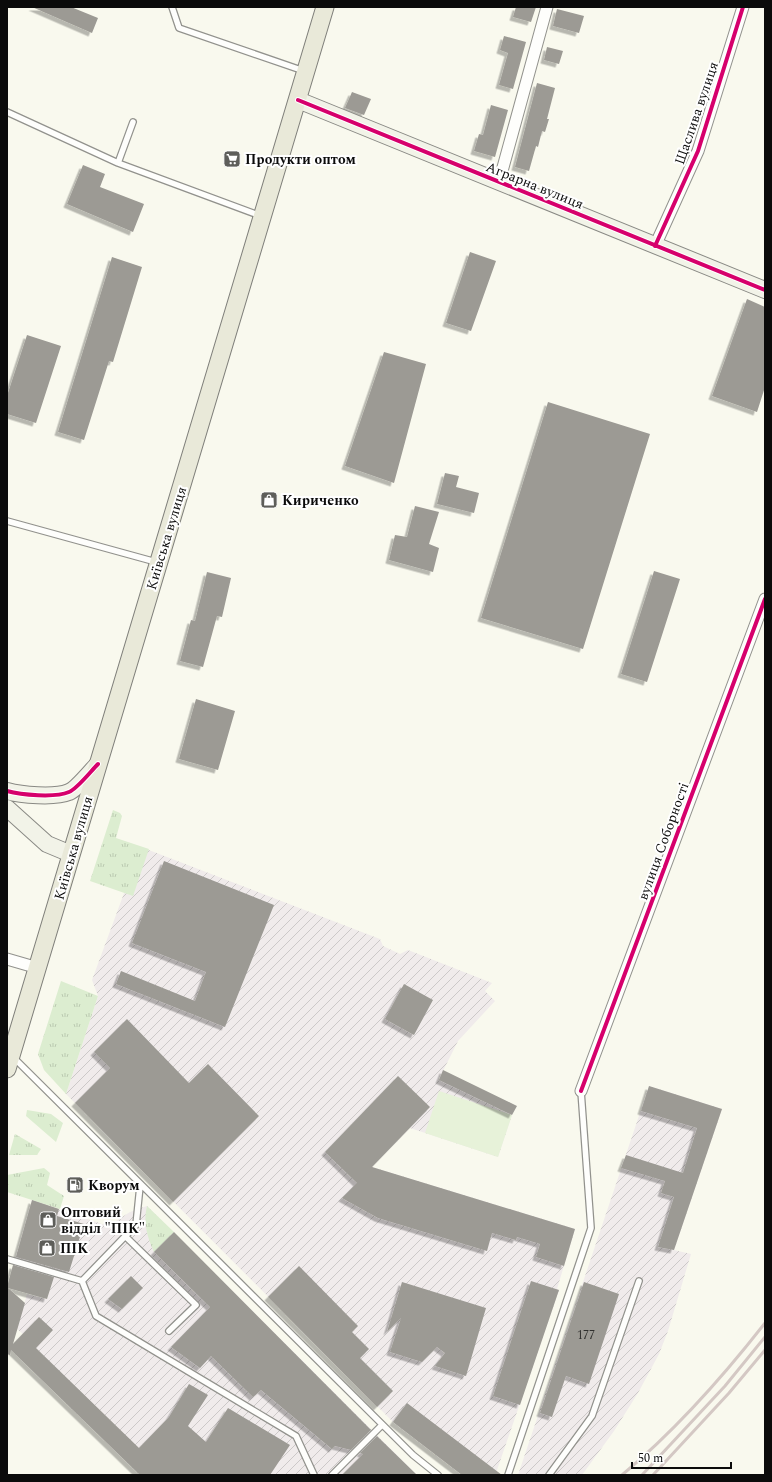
<svg xmlns="http://www.w3.org/2000/svg" width="772" height="1482" viewBox="0 0 772 1482" font-family="Spectral,serif">
  <style>
    .industrial { fill: url(#industrial-furrows) }
    .grass { fill: url(#grass-tufts) }
    .pitch { fill: #e7f2d9 }
    .building { fill: #9c9a94; filter: url(#shadow) }
    .lines { fill: none; stroke-linecap: round; stroke-linejoin: round }
    .lane-casing { stroke: #92928d; stroke-width: 8 }
    .street-casing { stroke: #92928d; stroke-width: 13 }
    .secondary-casing { stroke: #898984; stroke-width: 18 }
    .primary-casing { stroke: #7f7f7a; stroke-width: 19 }
    .lane { stroke: #fefefc; stroke-width: 5.5 }
    .street { stroke: #fefefc; stroke-width: 11 }
    .secondary { stroke: #f2f3e8; stroke-width: 16 }
    .primary { stroke: #e9e9d9; stroke-width: 17 }
    .rail { stroke: #d4c8c4; stroke-width: 3 }
    .cycleway-casing { stroke: #fff; stroke-width: 6 }
    .cycleway { stroke: #d6006c; stroke-width: 4 }
    .labels { text-anchor: middle; stroke-width: 4; stroke-linejoin: round; paint-order: stroke }
    .number-label { font-size: 12px; fill: #2f2f2d }
    .street-label { font-size: 14px; fill: #0b0b0b; stroke: #fff }
    .poi-label { font-size: 14px; font-weight: bold; fill: #0b0b0b; stroke: #fff; text-anchor: start }
  </style>
  <defs>
    <pattern id="industrial-furrows" width="10" height="10" patternUnits="userSpaceOnUse"><rect width="10" height="10" fill="#f0ebeb"/><path d="M-1 1l2-2M0 10L10 0M9 11l2-2" fill="none" stroke="#ccc8c8"/></pattern>
    <pattern id="grass-tufts" width="24" height="20" patternUnits="userSpaceOnUse"><rect width="24" height="20" fill="#dcedd0"/><path d="M3 7l-1-3M5 7V3M7 7l1-3M15 17l-1-3M17 17v-4M19 17l1-3" fill="none" stroke="#bbcab1"/></pattern>
    <filter id="shadow"><feDropShadow dx="-3.5" dy="3.5" stdDeviation="0" flood-color="#0004"/></filter>
  </defs>
  <rect width="100%" height="100%" fill="#f9f9ee"/>
  <path class="industrial" d="M141 847 380 939 383 946 400 954 408 950 492 983 485 991 495 1001 458 1041 439 1079 512 1115 498 1157 410 1128 372 1167 575 1229 557 1289 559 1290 496 1473 462 1475 393 1422 66 1094 98 996 92 980Z
    M649 1086 722 1109 674 1250 691 1254 668 1331 659 1354 638 1393 614 1431 582 1475H518Z
    M32 1200 108 1226 130 1212 147 1206 417 1475H140L9 1348 23 1334 17 1329 27 1294 47 1299 53 1279 13 1267Z"/>
  <path class="grass" d="M113 810 120 813 122 816 116 838 149 849 133 896 90 881Z
    M61 981 98 996 66 1094 44 1070 38 1054Z
    M27 1110 51 1114 63 1123 56 1142 26 1116Z
    M15 1134 41 1149 37 1155H9Z
    M44 1168 50 1173 47 1185 64 1196 60 1209 7 1192V1175Z
    M147 1206 174 1232 154 1252C147 1236 143 1223 147 1206Z"/>
  <path class="pitch" d="M439 1091 512 1115 498 1157 425 1133Z"/>
  <path class="building" d="M32 7H71L98 18 92 33Z
    M516 7H536L531 22 513 17Z
    M557 9 584 16 579 33 553 26Z
    M504 36 526 42 513 89 499 85 508 53 500 50Z
    M547 47 563 51 559 64 544 60Z
    M537 83 555 88 547 119H549L545 132 542 131 538 147 536 146 529 171 515 167Z
    M352 92 371 99 364 115 345 108Z
    M491 105 508 110 495 157 474 151 479 134 483 135Z
    M83 165 105 174 100 187 144 204 133 232 67 204Z
    M470 252 496 261 471 331 446 323Z
    M112 257 142 267 113 362 109 361 84 440 58 432Z
    M747 299 765 307V387L757 412 712 396Z
    M27 335 61 346 36 423 7 414V396Z
    M384 352 426 364 394 483 345 466Z
    M548 402 650 434 583 649 481 618Z
    M445 473 459 476 456 487 479 493 474 513 437 504Z
    M415 506 439 512 429 544 439 548 433 572 389 560 395 535 407 537Z
    M654 571 680 579 647 682 621 674Z
    M207 572 231 578 222 617 217 616 203 667 180 661 191 620 195 621Z
    M196 699 235 711 218 770 179 759Z
    M164 861 274 905 225 1027 116 984 121 971 195 1001 206 972 132 943Z
    M404 984 433 1000 414 1035 385 1019Z
    M127 1019 189 1083 208 1064 259 1116 173 1202 75 1103 110 1068 94 1052Z
    M443 1070 517 1106 512 1115 439 1080Z
    M398 1076 430 1107 372 1167 575 1229 564 1266 536 1257 540 1244 517 1237 516 1240 492 1233 487 1251 378 1218 342 1198 357 1183 325 1152Z
    M649 1086 722 1109 674 1250 658 1247 674 1197 661 1193 665 1181 621 1168 626 1155 683 1173 697 1128 641 1111Z
    M32 1200 59 1209 57 1216 84 1224 69 1272 16 1257Z
    M174 1232 371 1430 351 1450 335 1446 332 1449 261 1390 253 1397 211 1356 200 1368 171 1347 210 1307 154 1252Z
    M13 1265 54 1277 47 1299 8 1288 25 1303 13 1344 39 1317 53 1330 36 1348 139 1448 169 1417 189 1384 208 1395 188 1426 206 1442 228 1408 290 1445 270 1475H140L11 1350 10 1355 7 1354V1287Z
    M299 1266 358 1326 352 1332 369 1349 360 1358 393 1391 377 1407 268 1297Z
    M131 1276 143 1288 122 1309 108 1299Z
    M531 1281 559 1290 520 1405 493 1396Z
    M402 1282 486 1308 466 1376 435 1366 445 1353 437 1347 422 1362 390 1352 401 1318 387 1332Z
    M584 1282 619 1294 589 1384 566 1376 552 1417 540 1413Z
    M407 1403 502 1475H462L393 1422Z
    M377 1436 379 1438 417 1475H342L363 1454 360 1453Z"/>
  <g class="lines">
    <g class="lane-casing">
      <path id="lane" d="M172 7 179 28 304 71
        M7 112 118 163 261 216
        M118 163 133 122
        M7 521 156 562
        M13 1057 413 1455 438 1475
        M125 1236 196 1305 169 1331
        M7 1259 82 1281 136 1225 140 1186
        M82 1281 96 1316 296 1436 314 1475
        M332 1475 382 1425
        M508 1475 591 1228 581 1091
        M549 1475 592 1416 639 1281"/>
    </g>
    <g class="street-casing">
      <path id="street" d="M499 182 547 7
        M655 246 698 151 743 7
        M7 959 38 968
        M581 1091 765 599"/>
    </g>
    <g class="secondary-casing">
      <path id="secondary" d="M298 100 765 290
        M7 791C21 795 55 798 69 792 77 789 91 771 98 764
        M7 808 47 844 71 854"/>
    </g>
    <g class="primary-casing">
      <path id="primary" d="M7 1069 325 7"/>
    </g>
    <use href="#lane" class="lane"/>
    <use href="#street" class="street"/>
    <use href="#secondary" class="secondary"/>
    <use href="#primary" class="primary"/>
    <path class="rail" d="M622 1475C676 1430 722 1378 765 1323
      M642 1475 725 1386 765 1337
      M653 1475 729 1393 765 1350"/>
    <g class="cycleway-casing">
      <path id="cycleway" d="M298 100 765 290
        M655 246 698 151 743 7
        M7 791C21 795 55 798 69 792 77 789 91 771 98 764
        M581 1091 765 599"/>
    </g>
    <use href="#cycleway" class="cycleway"/>
  </g>
  <defs>
    <g id="supermarket-square" transform="scale(0.9)"><rect x="-9" y="-9" width="18" height="18" rx="4" fill="#5e5e5a" stroke="#fff"/><path d="M-6-5.5h2.5l.6 2H6L4.5 2H-2.5L-4.4-4H-6ZM-1.5 3.2a1.3 1.3 0 1 0 .1 0ZM3 3.2a1.3 1.3 0 1 0 .1 0Z" fill="#fff"/></g>
    <g id="shop-square" transform="scale(0.9)"><rect x="-9" y="-9" width="18" height="18" rx="4" fill="#5e5e5a" stroke="#fff"/><path d="M-5-2.5h2.3a2.7 3.5 0 0 1 5.4 0H5L5.5 6h-11ZM-1.5-2.5h3a1.5 2.3 0 0 0-3 0Z" fill="#fff"/></g>
    <g id="fuel-square" transform="scale(0.9)"><rect x="-9" y="-9" width="18" height="18" rx="4" fill="#5e5e5a" stroke="#fff"/><path d="M-5.5-6h7V0h2V4h1.3V-2.5L3-4.5l.8-.8L6-3V5H2.5V1h-1V6h-7ZM-4.2-4.7v3.2H.2V-4.7Z" fill="#fff"/></g>
  </defs>
  <g fill-rule="evenodd">
    <use href="#supermarket-square" x="232" y="159"/>
    <use href="#shop-square" x="269" y="500"/>
    <use href="#fuel-square" x="75" y="1185"/>
    <use href="#shop-square" x="48" y="1220"/>
    <use href="#shop-square" x="47" y="1248"/>
  </g>
  <g class="labels">
    <g class="number-label">
      <text x="586" y="1339">177</text>
    </g>
    <g class="street-label">
      <text transform="translate(696 113) rotate(-71)" y="5">Щаслива вулиця</text>
      <text transform="translate(535 185) rotate(22)" y="5">Аграрна вулиця</text>
      <text transform="translate(166 538) rotate(-73)" y="5">Київська вулиця</text>
      <text transform="translate(663 841) rotate(-70)" y="5">вулиця Соборності</text>
      <text transform="translate(73 848) rotate(-74)" y="5">Київська вулиця</text>
    </g>
    <g class="poi-label">
      <text x="245" y="164">Продукти оптом</text>
      <text x="282" y="505">Кириченко</text>
      <text x="88" y="1190">Кворум</text>
      <text x="61" y="1217">Оптовий<tspan x="61" dy="16">відділ "ПІК"</tspan></text>
      <text x="60" y="1253">ПІК</text>
    </g>
  </g>
  <rect width="772" height="1482" fill="none" stroke="#0b0b0b" stroke-width="16"/>
  <path d="M632 1462v6h99v-6" fill="none" stroke="#0b0b0b" stroke-width="2"/>
  <text x="638" y="1462" font-size="12" fill="#0b0b0b" stroke="#ffffff" stroke-width="3" paint-order="stroke">50 m</text>
</svg>
